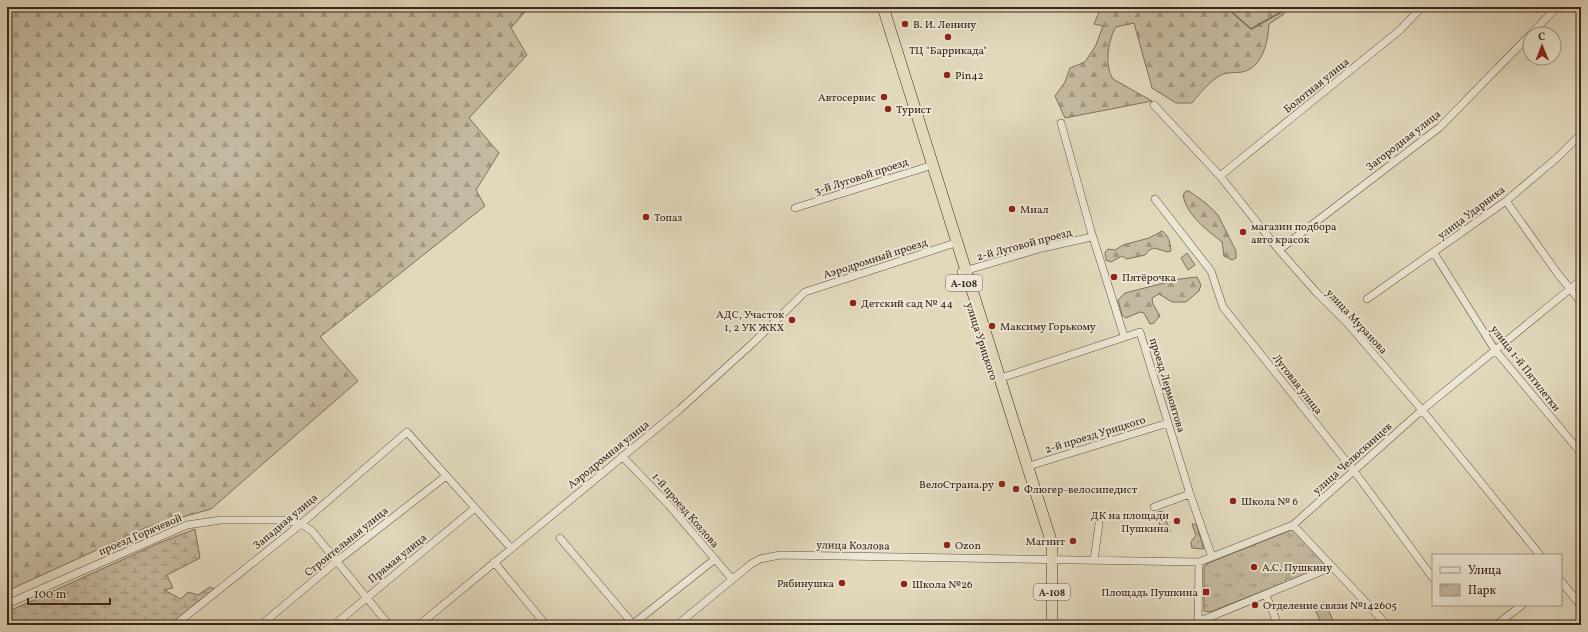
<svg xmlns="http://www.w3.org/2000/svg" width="1588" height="632" viewBox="0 0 1588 632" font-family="Vollkorn,serif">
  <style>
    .grass { fill: url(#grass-dots); stroke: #80705e }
    .forest { fill: url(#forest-firs); stroke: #80705e }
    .wetland { fill: url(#wetland-marsh); stroke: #80705e }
    .park { fill: url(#park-tufts); stroke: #80705e }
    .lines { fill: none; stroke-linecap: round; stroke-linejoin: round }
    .stream { stroke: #7d6c5b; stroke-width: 1.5 }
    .minor-casing { stroke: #645244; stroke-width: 8 }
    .highway-casing { stroke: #3a251b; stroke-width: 12 }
    .minor { stroke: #ece6d4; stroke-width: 7 }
    .highway { stroke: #e2d9bd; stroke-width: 11 }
    .poi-dot { fill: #8f2418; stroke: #ece6d4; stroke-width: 1.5 }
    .labels { text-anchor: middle; stroke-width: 4; stroke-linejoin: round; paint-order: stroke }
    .shield { fill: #ece6d4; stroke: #6f5f52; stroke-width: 1 }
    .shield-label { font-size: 10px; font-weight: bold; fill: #3a251b }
    .poi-label { font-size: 11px; fill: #3a251b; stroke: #ece6d4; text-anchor: start }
    .street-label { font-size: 11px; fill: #3a251b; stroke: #ece6d4 }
  </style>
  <defs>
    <pattern id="grass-dots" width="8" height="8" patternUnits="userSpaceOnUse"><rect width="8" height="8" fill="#c5baa1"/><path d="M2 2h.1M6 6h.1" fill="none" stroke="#a19782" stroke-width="1.8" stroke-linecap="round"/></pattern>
    <pattern id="forest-firs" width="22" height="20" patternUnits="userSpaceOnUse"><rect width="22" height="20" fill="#c5baa1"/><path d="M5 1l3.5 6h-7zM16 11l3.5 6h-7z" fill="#a19782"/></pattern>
    <pattern id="wetland-marsh" width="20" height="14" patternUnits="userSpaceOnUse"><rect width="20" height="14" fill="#c5baa1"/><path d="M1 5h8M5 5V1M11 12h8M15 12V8" fill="none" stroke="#a19782"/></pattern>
    <pattern id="park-tufts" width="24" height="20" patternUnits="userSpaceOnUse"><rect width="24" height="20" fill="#c5baa1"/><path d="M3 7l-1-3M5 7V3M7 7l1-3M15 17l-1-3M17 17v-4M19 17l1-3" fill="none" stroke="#a19782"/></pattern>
  </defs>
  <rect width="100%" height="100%" fill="#e2d9bd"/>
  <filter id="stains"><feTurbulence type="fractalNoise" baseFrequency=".005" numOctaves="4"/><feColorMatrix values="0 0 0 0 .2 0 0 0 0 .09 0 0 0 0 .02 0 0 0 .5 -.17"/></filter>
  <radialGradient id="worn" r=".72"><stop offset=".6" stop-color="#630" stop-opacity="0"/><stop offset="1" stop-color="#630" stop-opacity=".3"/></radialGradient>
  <path class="grass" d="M1192 524H1196L1204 549 1192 548 1191 542 1196 535Z"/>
  <path class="forest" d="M7 7H529L511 28 527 55 469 118 499 153 476 190 485 206 320 337 358 381 211 509 147 527 7 591Z
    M1101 7H1242L1248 13 1253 7H1286L1284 14 1269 24C1268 41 1263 68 1242 72 1236 73 1227 72 1221 75 1211 80 1199 94 1192 103H1176L1152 88 1134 23 1116 27C1108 40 1104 65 1113 79L1152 101 1065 118 1055 96 1065 82 1070 68 1085 62 1096 45 1103 26 1094 24Z
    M1186 191H1189L1207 204 1218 215 1236 251V258L1232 260 1224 256 1222 242C1207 230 1187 216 1183 195Z
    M1162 231C1169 236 1170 242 1171 251L1168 252 1154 248 1148 251 1145 255 1127 259 1122 256 1111 262 1106 260 1105 252 1108 249 1115 250 1123 245 1149 238Z
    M1197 277 1201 285 1199 291 1186 302H1172L1159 294 1152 298 1153 304 1160 316 1154 323 1150 324 1144 313 1140 312 1126 318 1122 315 1118 300 1125 293 1180 279Z"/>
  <path class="wetland" d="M195 529 200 558 167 575 173 588 164 590 181 599 188 592 198 595 210 587 214 589 169 625H7V612L157 544Z"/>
  <path class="park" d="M1187 253 1195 265 1188 270 1181 258Z
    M1162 511 1171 532 1160 528 1158 512Z
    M1291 530H1294L1326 566 1291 580 1289 578 1286 579V582L1210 612 1204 611V567L1206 564Z
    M1325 602 1335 625H1322L1314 607Z"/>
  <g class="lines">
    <path class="stream" d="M1226 7 1251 29 1290 7"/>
    <g class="minor-casing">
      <path id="minor" d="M1531 34 1557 7
        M1154 105 1220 176 1279 250 1316 292 1348 324 1422 410 1540 555
        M1061 123 1091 231 1124 336
        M1220 176 1400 30 1422 7
        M1155 199 1211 271 1223 307 1357 475 1433 578
        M1506 201 1558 274 1581 302
        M795 208 933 165
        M1279 250 1440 127 1530 35
        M1434 253 1495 350 1581 453
        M961 272 1042 248 1092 237
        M1367 299 1506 201 1558 157 1581 134
        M1001 378 1140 332 1190 494 1212 557
        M622 456 667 503 732 579
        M1029 466 1168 423
        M1154 507 1190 494
        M1293 525 1387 625
        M560 538 633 624 715 559
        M1094 560 1099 524
        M494 562 546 625
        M1561 581 1581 606
        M1266 595 1278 625
        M7 604 187 525 221 520H285L301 524 312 531 389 625
        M1199 619H1205L1332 567
        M175 625 301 524 407 432 511 548
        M261 625 337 561 446 476
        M334 625 475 508
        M419 625 679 410 754 342 805 292 952 244
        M677 625 751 564 760 559 780 555 1199 562 1212 557 1293 525 1422 410 1581 280
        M1198 625 1199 562
        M1496 625 1522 605"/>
    </g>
    <g class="highway-casing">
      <path id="highway" d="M883 7 1052 544V625"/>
    </g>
    <use href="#minor" class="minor"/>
    <use href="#highway" class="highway"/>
  </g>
  <g class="poi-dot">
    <circle cx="905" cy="24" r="4"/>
    <circle cx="948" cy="37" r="4"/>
    <circle cx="947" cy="75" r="4"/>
    <circle cx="884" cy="97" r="4"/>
    <circle cx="888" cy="109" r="4"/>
    <circle cx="1012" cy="209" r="4"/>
    <circle cx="646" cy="217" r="4"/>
    <circle cx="1243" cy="232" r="4"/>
    <circle cx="1114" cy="277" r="4"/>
    <circle cx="853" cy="303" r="4"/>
    <circle cx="792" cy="320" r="4"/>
    <circle cx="992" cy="326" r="4"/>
    <circle cx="1002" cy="484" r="4"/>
    <circle cx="1016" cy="489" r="4"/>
    <circle cx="1233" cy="501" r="4"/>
    <circle cx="1177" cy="521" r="4"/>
    <circle cx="1073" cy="541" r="4"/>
    <circle cx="947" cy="545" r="4"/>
    <circle cx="1254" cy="567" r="4"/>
    <circle cx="842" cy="583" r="4"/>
    <circle cx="904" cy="584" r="4"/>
    <rect x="1202" y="588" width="8" height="8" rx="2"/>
    <circle cx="1255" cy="605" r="4"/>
  </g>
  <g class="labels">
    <g class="shield">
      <rect x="946" y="275" width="36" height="16" rx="3"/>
      <rect x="1034" y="584" width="36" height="16" rx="3"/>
    </g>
    <g class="shield-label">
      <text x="964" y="287">А-108</text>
      <text x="1052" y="596">А-108</text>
    </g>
    <g class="poi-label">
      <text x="913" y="28">В. И. Ленину</text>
      <text x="948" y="54" text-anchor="middle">ТЦ "Баррикада"</text>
      <text x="955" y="79">Pin42</text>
      <text x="876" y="101" text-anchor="end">Автосервис</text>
      <text x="896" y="113">Турист</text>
      <text x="1020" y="213">Миал</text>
      <text x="654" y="221">Топаз</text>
      <text x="1251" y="230">магазин подбора<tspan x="1251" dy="13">авто красок</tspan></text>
      <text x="1122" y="281">Пятёрочка</text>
      <text x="861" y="307">Детский сад № 44</text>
      <text x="784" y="318" text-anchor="end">АДС, Участок<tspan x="784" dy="13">1, 2 УК ЖКХ</tspan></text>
      <text x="1000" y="330">Максиму Горькому</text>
      <text x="994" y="488" text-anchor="end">ВелоСтрана.ру</text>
      <text x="1024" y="493">Флюгер-велосипедист</text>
      <text x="1241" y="505">Школа № 6</text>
      <text x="1169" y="519" text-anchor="end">ДК на площади<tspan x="1169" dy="13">Пушкина</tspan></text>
      <text x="1065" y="545" text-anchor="end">Магнит</text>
      <text x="955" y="549">Ozon</text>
      <text x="1262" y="571">А.С. Пушкину</text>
      <text x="834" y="587" text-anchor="end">Рябинушка</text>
      <text x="912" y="588">Школа №26</text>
      <text x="1198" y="596" text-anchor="end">Площадь Пушкина</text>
      <text x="1263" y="609">Отделение связи №142605</text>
    </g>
    <g class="street-label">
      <text transform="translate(1316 85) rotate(-39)" y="4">Болотная улица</text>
      <text transform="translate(1403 140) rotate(-38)" y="4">Загородная улица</text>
      <text transform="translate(861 176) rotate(-18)" y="4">3-й Луговой проезд</text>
      <text transform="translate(1471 212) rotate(-37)" y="4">улица Ударника</text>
      <text transform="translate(1024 244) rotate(-15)" y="4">2-й Луговой проезд</text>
      <text transform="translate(875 258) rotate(-18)" y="4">Аэродромный проезд</text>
      <text transform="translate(1357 321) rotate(47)" y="4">улица Муранова</text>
      <text transform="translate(982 341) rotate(72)" y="4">улица Урицкого</text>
      <text transform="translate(1526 368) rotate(52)" y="4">улица 1-й Пятилетки</text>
      <text transform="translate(1298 384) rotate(52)" y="4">Луговая улица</text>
      <text transform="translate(1168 385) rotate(73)" y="4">проезд Лермонтова</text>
      <text transform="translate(1095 434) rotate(-17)" y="4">2-й проезд Урицкого</text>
      <text transform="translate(608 454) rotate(-39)" y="4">Аэродромная улица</text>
      <text transform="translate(1352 458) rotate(-42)" y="4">улица Челюскинцев</text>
      <text transform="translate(686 510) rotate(49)" y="4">1-й проезд Козлова</text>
      <text transform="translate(285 521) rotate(-40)" y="4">Западная улица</text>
      <text transform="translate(140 534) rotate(-23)" y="4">проезд Горячевой</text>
      <text transform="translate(346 541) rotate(-39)" y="4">Строительная улица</text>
      <text transform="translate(853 545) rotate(1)" y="4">улица Козлова</text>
      <text transform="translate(397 558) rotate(-39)" y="4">Прямая улица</text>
    </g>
  </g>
  <rect width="1588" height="632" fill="none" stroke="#e2d9bd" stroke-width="24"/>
  <rect x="8" y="8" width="1572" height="616" fill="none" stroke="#3a251b" stroke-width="2"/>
  <rect x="12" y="12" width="1564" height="608" fill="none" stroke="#3a251b"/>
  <rect x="1432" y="554" width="130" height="52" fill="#ece6d4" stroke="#a5998a"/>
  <rect x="1440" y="567" width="20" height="6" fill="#ece6d4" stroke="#a5998a"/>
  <text x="1468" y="574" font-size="12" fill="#3a251b">Улица</text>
  <rect x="1440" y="584" width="20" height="12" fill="url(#park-tufts)" stroke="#a5998a"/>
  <text x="1468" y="594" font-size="12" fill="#3a251b">Парк</text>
  <g transform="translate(1542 46) rotate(359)"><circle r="19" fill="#ece6d4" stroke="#a5998a"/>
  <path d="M0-3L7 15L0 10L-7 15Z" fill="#8f2418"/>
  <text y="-6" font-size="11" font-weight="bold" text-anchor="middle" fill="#3a251b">С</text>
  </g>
  <path d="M28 598v6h82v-6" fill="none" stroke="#3a251b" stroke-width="2"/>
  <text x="34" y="598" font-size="12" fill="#3a251b" stroke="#ece6d4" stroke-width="3" paint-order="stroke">100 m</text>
  <rect width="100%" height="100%" filter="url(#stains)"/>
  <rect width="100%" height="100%" fill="url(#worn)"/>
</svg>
